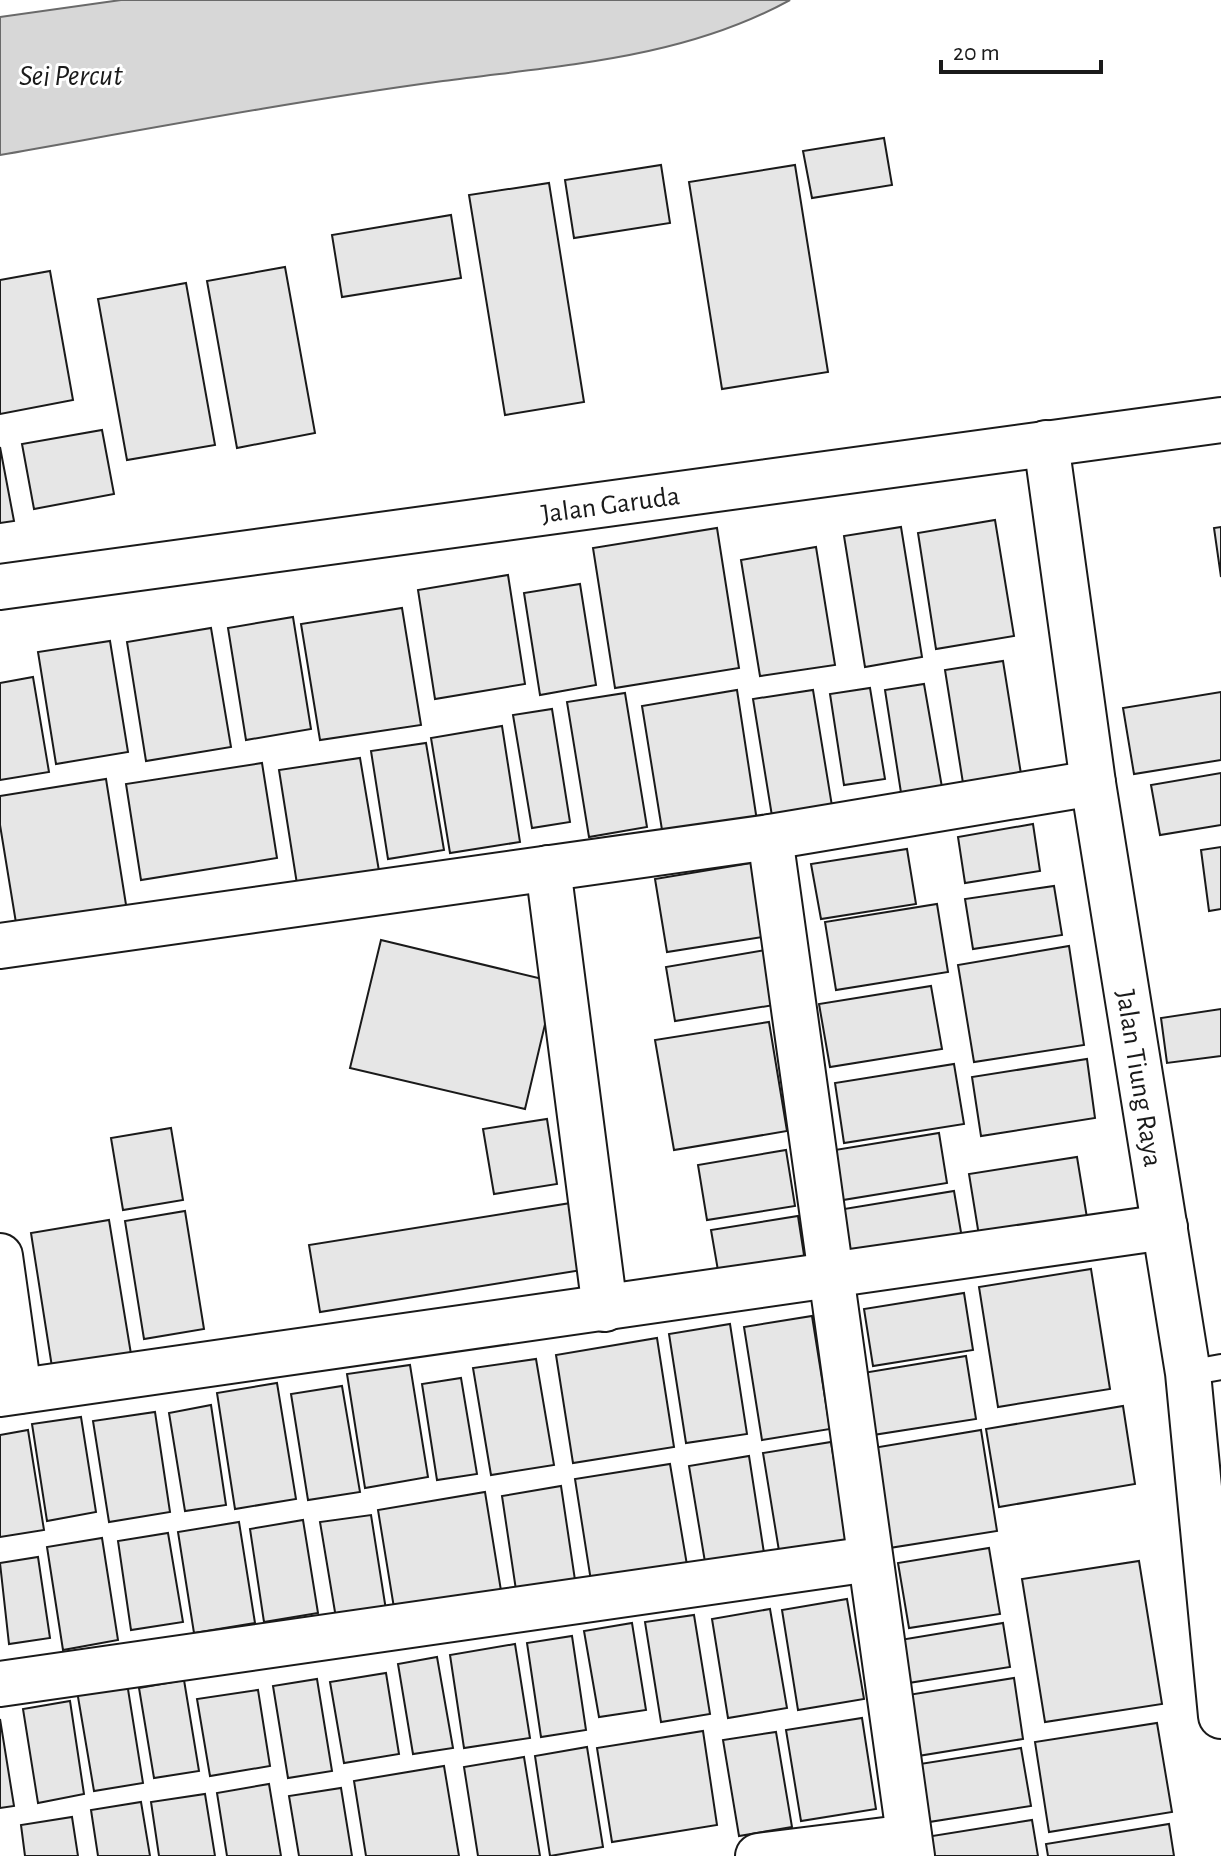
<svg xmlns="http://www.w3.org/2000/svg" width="1221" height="1856" viewBox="0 0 1221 1856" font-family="'Alegreya Sans',sans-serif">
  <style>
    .water { fill: #d7d7d7; stroke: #6a6a6a; stroke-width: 2 }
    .building { fill: #e6e6e6; stroke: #1a1a1a; stroke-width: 2 }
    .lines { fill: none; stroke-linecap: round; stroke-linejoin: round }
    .lane-casing { stroke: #1a1a1a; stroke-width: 28 }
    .street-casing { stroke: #1a1a1a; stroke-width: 48 }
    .secondary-casing { stroke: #1a1a1a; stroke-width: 48 }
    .lane { stroke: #fff; stroke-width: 24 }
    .street { stroke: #fff; stroke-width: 44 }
    .secondary { stroke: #fff; stroke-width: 44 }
    .labels { text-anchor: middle; stroke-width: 6; stroke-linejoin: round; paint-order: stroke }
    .street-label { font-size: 28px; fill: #1a1a1a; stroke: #fff }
    .water-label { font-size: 30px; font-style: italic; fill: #1a1a1a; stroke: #fff }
  </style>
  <rect width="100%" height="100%" fill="#fff"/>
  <path class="water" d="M121 0H790C683 59 562 65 443 81 295 101 147 129 0 155V17Z"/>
  <path class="building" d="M884 138 892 185 812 198 803 151Z
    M661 165 670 223 574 238 565 180Z
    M795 165 828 372 722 389 689 182Z
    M549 183 584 402 505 415 469 195Z
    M451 215 461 278 342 297 332 235Z
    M285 267 315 433 237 448 207 281Z
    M50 271 73 400 0 414V280Z
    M186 283 215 445 127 460 98 299Z
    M102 430 114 494 34 509 22 444Z
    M0 447 14 521 0 523Z
    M995 520 1014 636 936 649 918 533Z
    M901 527 922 657 865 667 844 536Z
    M1221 527V577L1214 528Z
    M717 528 739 668 615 688 593 548Z
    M816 547 835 665 760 676 741 560Z
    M508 575 525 684 435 699 418 590Z
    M580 584 596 685 540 695 524 593Z
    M402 608 421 725 320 740 301 624Z
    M293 617 311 729 246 740 228 628Z
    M211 628 231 747 146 761 127 642Z
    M110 641 128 752 56 764 38 652Z
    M1003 661 1021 774 963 783 945 670Z
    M33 677 49 772 0 780V683Z
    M924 684 943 793 902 799 885 690Z
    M870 688 885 779 844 785 830 694Z
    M737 690 757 821 663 836 642 706Z
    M813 690 832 806 772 816 753 699Z
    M1221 692V760L1134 774 1123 708Z
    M625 693 647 827 589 837 567 702Z
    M552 709 570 822 532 828 513 715Z
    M502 726 520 842 450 853 431 738Z
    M426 743 444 850 388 859 371 751Z
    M360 758 379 871 297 884 279 770Z
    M262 763 277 858 141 880 126 784Z
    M1221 773V825L1160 835 1151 785Z
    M106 779 127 911 17 929 0 825V796Z
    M1033 824 1040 871 965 883 958 837Z
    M1221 847V909L1209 911 1201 850Z
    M907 849 916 904 821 919 811 864Z
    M757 862 769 936 667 952 655 879Z
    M1054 886 1062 935 973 949 965 899Z
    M937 904 948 972 836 990 825 922Z
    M381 940 555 982 525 1109 350 1068Z
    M1069 946 1084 1045 974 1062 958 965Z
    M771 949 780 1004 675 1021 666 967Z
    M931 986 942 1049 830 1067 819 1004Z
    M1221 1009V1056L1167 1063 1161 1018Z
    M769 1022 787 1131 674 1150 655 1040Z
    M1087 1059 1095 1118 981 1136 972 1077Z
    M954 1064 964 1124 844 1143 835 1083Z
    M547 1119 557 1184 494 1194 483 1129Z
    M171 1128 183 1200 123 1210 111 1138Z
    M939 1133 947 1183 843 1200 835 1150Z
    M786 1150 795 1206 707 1220 698 1165Z
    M1077 1157 1089 1230 981 1248 969 1174Z
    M954 1191 964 1250 848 1270 838 1210Z
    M577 1202 588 1269 320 1312 309 1245Z
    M185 1211 204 1329 144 1339 125 1221Z
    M798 1216 806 1268 720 1282 711 1230Z
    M109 1220 131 1354 52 1367 31 1233Z
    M1091 1269 1110 1389 998 1407 979 1287Z
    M964 1293 973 1350 873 1366 864 1309Z
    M812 1316 830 1429 762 1440 744 1327Z
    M730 1324 747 1434 686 1443 669 1334Z
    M657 1338 674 1447 573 1463 556 1355Z
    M966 1356 976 1419 873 1435 863 1373Z
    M536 1359 554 1465 491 1475 473 1368Z
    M410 1365 428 1477 365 1488 347 1374Z
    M461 1378 477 1474 437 1480 422 1384Z
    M277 1383 296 1499 235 1509 217 1393Z
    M342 1386 360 1492 308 1500 291 1394Z
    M211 1405 226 1505 185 1511 169 1413Z
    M1123 1406 1135 1484 999 1507 986 1429Z
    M155 1412 170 1512 109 1522 93 1421Z
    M81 1417 96 1512 47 1521 32 1424Z
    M28 1430 44 1530 0 1537V1435Z
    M981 1430 997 1531 883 1549 867 1449Z
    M831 1442 848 1546 780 1557 763 1453Z
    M749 1456 764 1553 705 1562 689 1466Z
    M670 1464 687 1565 591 1581 575 1479Z
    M561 1486 575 1580 516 1590 502 1496Z
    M485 1492 503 1603 396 1620 378 1510Z
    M371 1515 386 1610 336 1618 320 1522Z
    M303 1520 318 1613 264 1622 250 1529Z
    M239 1522 255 1623 194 1633 178 1532Z
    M168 1533 183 1622 131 1630 118 1541Z
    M102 1538 118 1640 63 1650 47 1547Z
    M989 1548 1000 1614 909 1628 898 1563Z
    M38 1557 50 1638 9 1644 0 1563Z
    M1139 1561 1162 1704 1045 1722 1022 1579Z
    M847 1599 864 1699 798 1710 782 1610Z
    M770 1609 787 1708 728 1718 712 1619Z
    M694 1615 710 1714 661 1722 645 1622Z
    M632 1623 646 1710 599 1717 584 1631Z
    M1003 1623 1010 1667 902 1684 894 1641Z
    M572 1636 586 1730 541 1737 527 1643Z
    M515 1644 530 1738 464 1748 450 1655Z
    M437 1657 453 1748 413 1754 398 1664Z
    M386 1673 399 1754 344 1763 330 1682Z
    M1014 1678 1023 1739 918 1756 908 1695Z
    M317 1679 332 1771 288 1778 273 1686Z
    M184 1680 199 1771 154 1778 139 1688Z
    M127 1683 143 1783 94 1791 77 1691Z
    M258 1690 270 1766 210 1776 197 1699Z
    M70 1701 84 1794 38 1803 23 1709Z
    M862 1718 876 1809 801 1821 786 1730Z
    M0 1719 14 1806 0 1808Z
    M1157 1723 1172 1812 1049 1832 1035 1742Z
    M703 1731 717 1825 612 1842 597 1748Z
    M776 1732 792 1827 739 1836 723 1740Z
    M587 1747 603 1847 550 1856 535 1756Z
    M1021 1748 1031 1806 929 1822 920 1764Z
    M524 1757 540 1856H478L464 1767Z
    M444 1766 459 1856H366L354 1781Z
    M269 1784 281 1856H227L217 1793Z
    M341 1788 352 1856H299L289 1796Z
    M205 1794 215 1856H159L151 1802Z
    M141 1802 150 1856H98L91 1810Z
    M72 1817 78 1856H25L21 1825Z
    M1032 1820 1038 1856H929L926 1837Z
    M1169 1824 1174 1856H1048L1046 1844Z"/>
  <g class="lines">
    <g class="lane-casing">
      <path id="lane" d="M1188 1373 1221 1367"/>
    </g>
    <g class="street-casing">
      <g id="street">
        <path id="s1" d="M1046 443 1093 783 1188 1373 1221 1716"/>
        <path d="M770 837 912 1856"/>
        <path d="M548 868 605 1309"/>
        <path d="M0 946 770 837 1093 783"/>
        <path d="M0 1256 19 1391"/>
        <path d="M0 1394 1165 1227"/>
        <path d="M0 1684 870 1559"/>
        <path d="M758 1856 909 1837"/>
      </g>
    </g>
    <g class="secondary-casing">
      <g id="secondary">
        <path id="s2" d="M0 587 1221 420"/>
      </g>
    </g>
    <use href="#lane" class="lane"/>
    <use href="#street" class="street"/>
    <use href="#secondary" class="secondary"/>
  </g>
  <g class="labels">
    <g class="street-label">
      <text dy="10" stroke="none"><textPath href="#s2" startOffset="616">Jalan Garuda</textPath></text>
      <text dy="10" stroke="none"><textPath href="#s1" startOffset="642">Jalan Tiung Raya</textPath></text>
    </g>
    <g class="water-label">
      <text x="71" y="85">Sei Percut</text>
    </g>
  </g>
  <path d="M941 60v12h160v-12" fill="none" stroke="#1a1a1a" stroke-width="4"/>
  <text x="953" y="60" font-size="24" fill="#1a1a1a" stroke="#ffffff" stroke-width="6" paint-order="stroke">20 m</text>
</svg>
